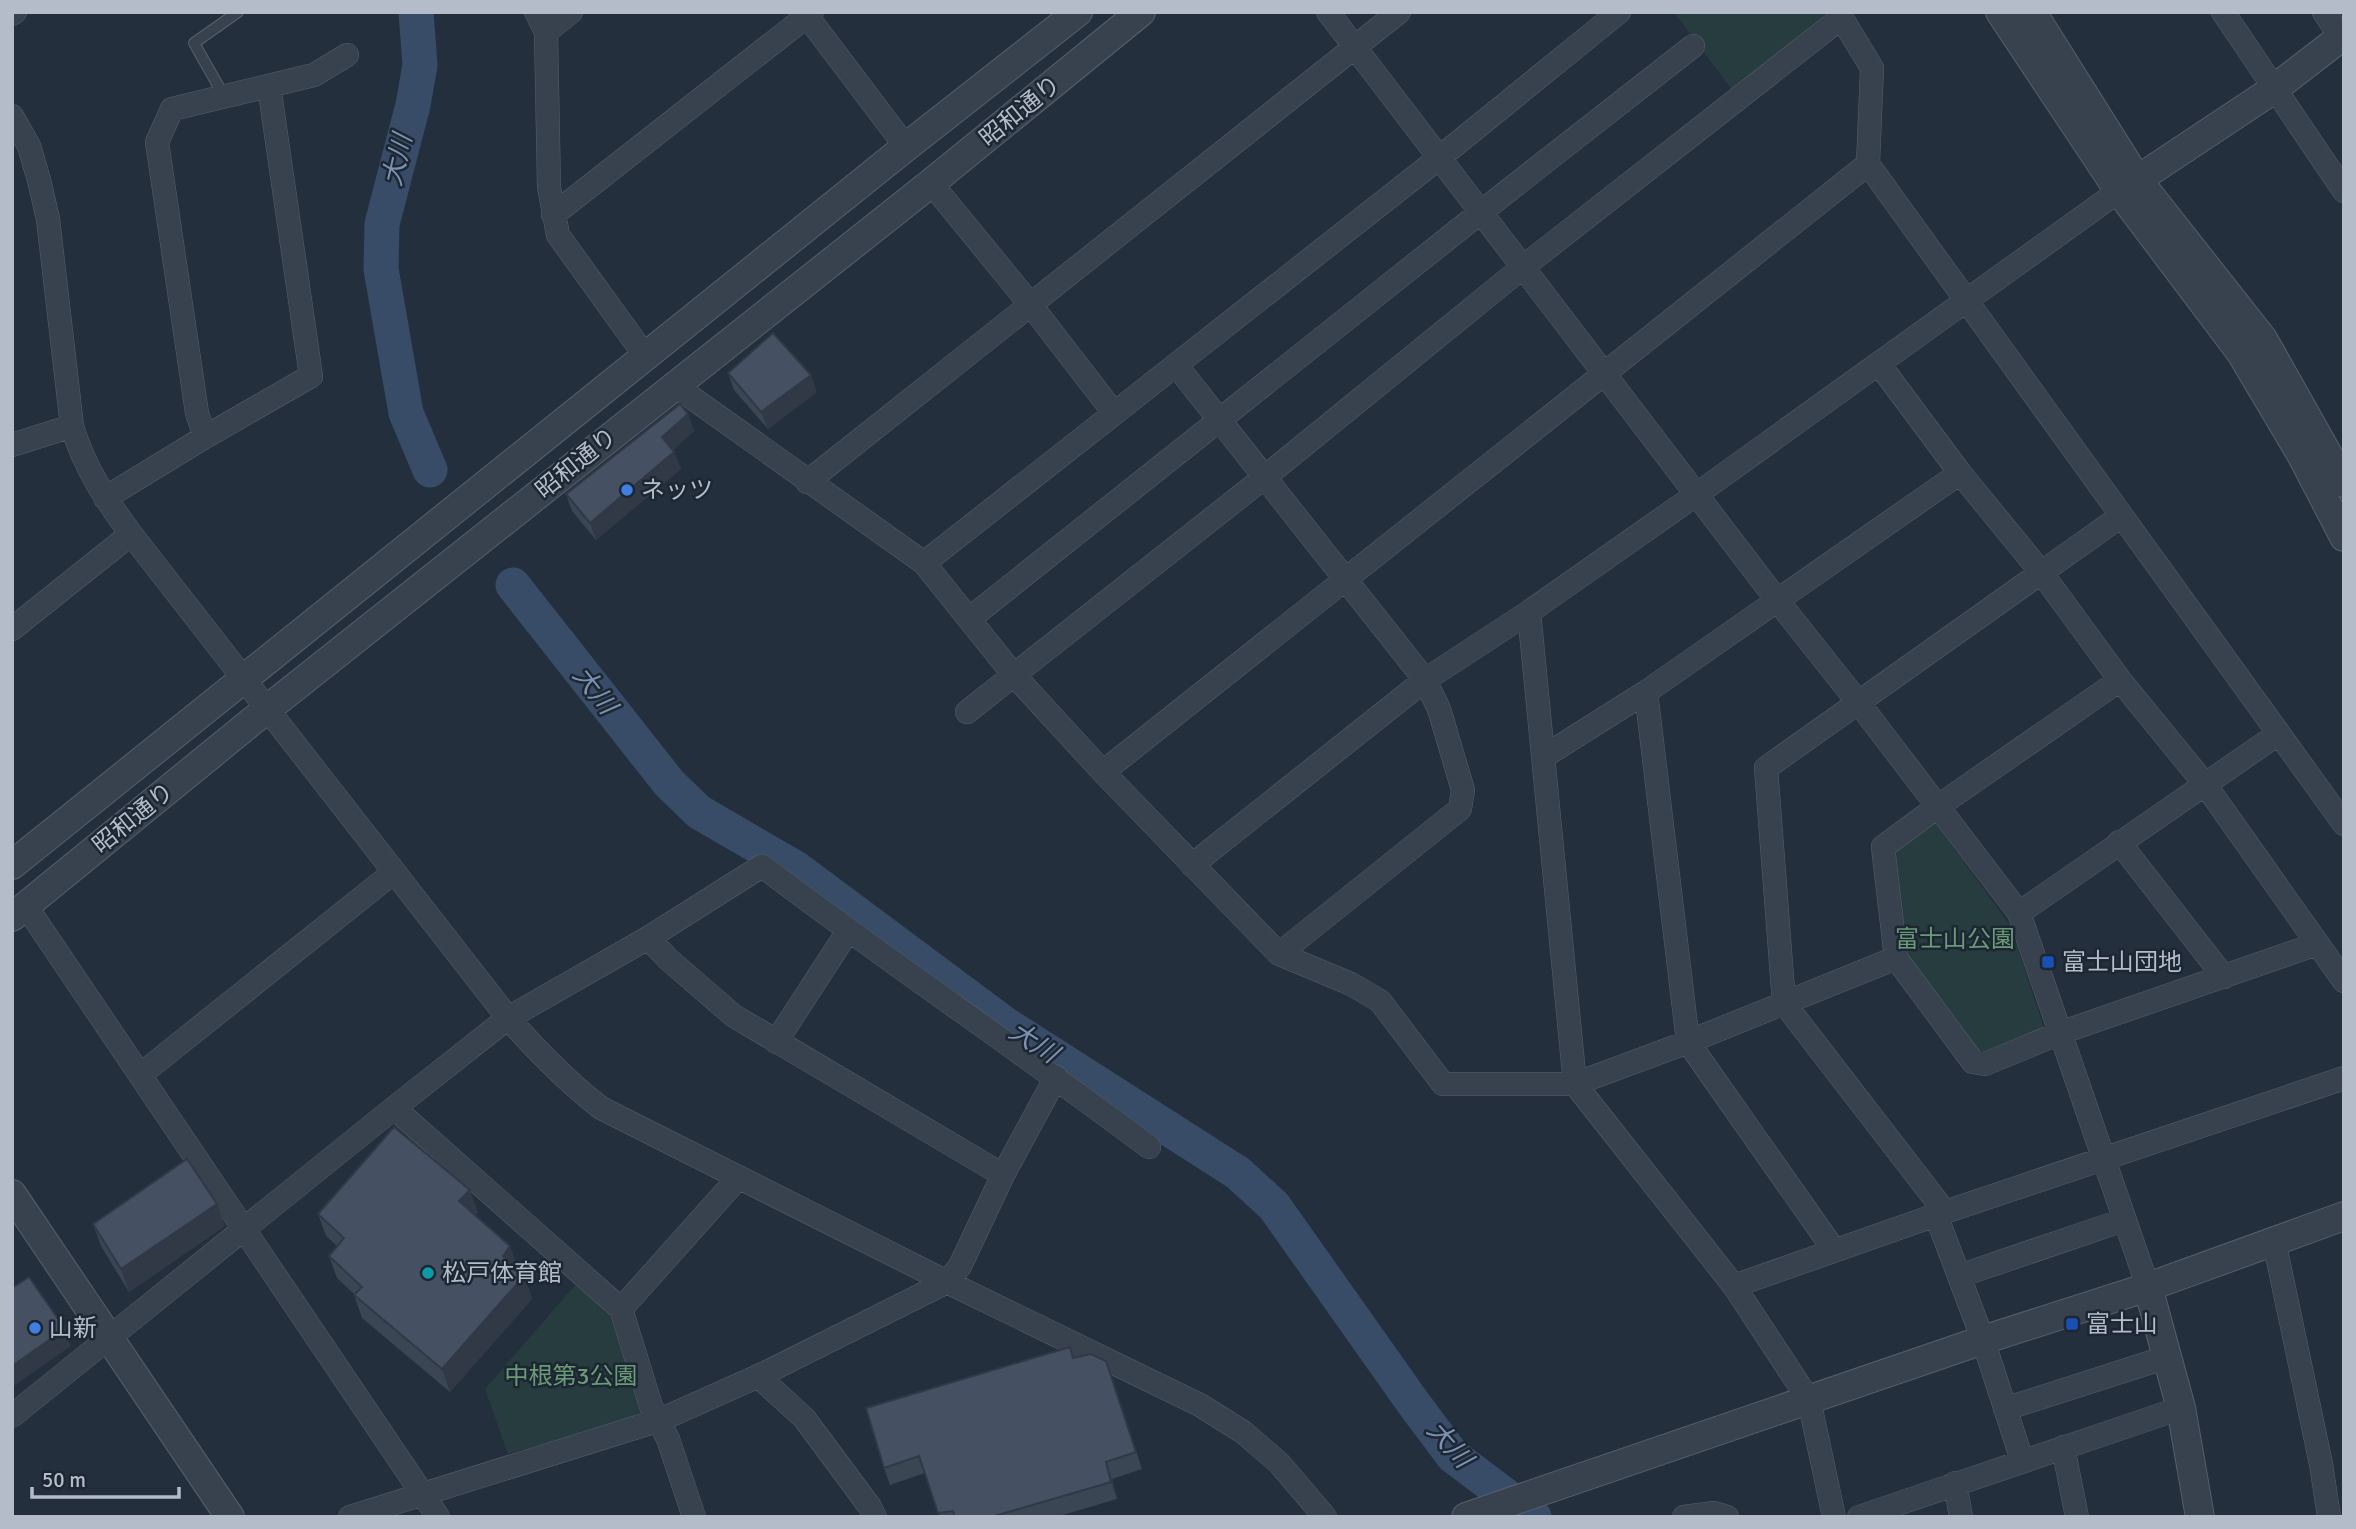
<svg xmlns="http://www.w3.org/2000/svg" width="2356" height="1529" viewBox="0 0 2356 1529" font-family="Signika,'Noto Sans JP',sans-serif">
  <style>
    .green { fill: #263c3f }
    .lines { fill: none; stroke-linecap: round; stroke-linejoin: round }
    .river { stroke: #394c67; stroke-width: 35 }
    .service-casing { stroke: #565f6c; stroke-width: 12 }
    .minor-casing { stroke: #565f6c; stroke-width: 24 }
    .tertiary-casing { stroke: #565f6c; stroke-width: 30 }
    .service { stroke: #38414e; stroke-width: 10 }
    .minor { stroke: #38414e; stroke-width: 23 }
    .tertiary { stroke: #38414e; stroke-width: 28 }
    .wall { fill: #3b4654 }
    .shaded-wall { fill: #303945 }
    .building { fill: #455162; stroke: #303945; stroke-width: 2 }
    .shop-dot { fill: #3f7fe0; stroke: #1d2633; stroke-width: 2.5 }
    .transit-dot { fill: #1a4fb4; stroke: #1d2633; stroke-width: 2.5 }
    .culture-dot { fill: #0f9aa8; stroke: #1d2633; stroke-width: 2.5 }
    .labels { text-anchor: middle; stroke-width: 5; stroke-linejoin: round; paint-order: stroke }
    .street-label { font-size: 24px; fill: #b4bcc9; stroke: #1d2633 }
    .poi-label { font-size: 24px; fill: #b4bcc9; stroke: #1d2633; text-anchor: start }
    .park-label { font-size: 24px; fill: #6b9a76; stroke: #1d2633 }
    .water-label { font-size: 26px; font-style: italic; fill: #7c92b1; stroke: #1d2633 }
  </style>
  <rect width="100%" height="100%" fill="#242f3e"/>
  <path class="green" d="M1674 12H1828L1732 90Z
    M1933 820 2010 925 2045 1031 1979 1059 1902 955 1889 850Z
    M576 1284 610 1316 644 1415 508 1454 485 1389Z"/>
  <g class="lines">
    <path class="river" d="M416 12 420 65 413 105 382 224 381 269 406 413 430 470
      M513 585 669 783 699 812 797 869 1005 1024 1238 1173 1274 1206 1414 1404 1453 1456 1534 1517"/>
    <g class="service-casing">
      <path id="service" d="M224 96 194 43 238 12"/>
    </g>
    <g class="minor-casing">
      <path id="minor" d="M536 12 546 32 549 187 558 235 646 357
        M804 12 906 147
        M1328 12 1777 600 1858 702 2019 913 2148 1287
        M1838 12 1872 68 1868 164 2344 824
        M2223 12 2344 191
        M2324 12 2344 42
        M12 14 15 12
        M546 32 571 12
        M12 116 29 146 39 180 48 219 72 426C84 467 106 500 131 534L508 1018C537 1051 566 1081 601 1108L947 1282 1200 1405 1243 1432 1279 1463 1325 1517
        M931 183 1030 304 1114 413
        M553 215 812 12
        M1879 364 1960 473 2041 572 2120 680 2204 783 2344 981
        M1176 365 1425 680 1439 709 1463 790 1460 809 1279 954
        M674 385 924 563 1013 674 1103 772 1279 954 1351 984 1380 1001 1443 1084H1575L1688 1042 1896 958
        M205 437 197 413 157 142 172 109 314 75 347 55
        M12 445 72 426
        M807 482 1399 12
        M105 498 205 437 311 376 269 86
        M924 563 1439 158 1619 12
        M1529 612 1575 1084 1734 1286 1809 1400 1834 1517
        M969 619 1481 212 1693 46
        M12 629 131 534
        M2120 680 1937 807 1883 847 1896 958 1973 1062 1985 1064 2060 1033 2317 944
        M1646 692 1688 1042 1834 1250
        M967 712 1266 476 1523 267 1841 18
        M1543 757 1646 692 1960 473
        M1103 772 1868 164
        M2119 842 2224 977
        M1192 865 1425 680 1529 612 1697 494 2119 191
        M26 906 438 1517
        M2019 913 2278 734
        M648 938 668 959 734 1016 1003 1175
        M776 1042 848 931
        M140 1075 394 872
        M394 1108 621 1309 651 1406 668 1439 694 1517
        M1945 1212 1784 1003 1766 768 2121 516
        M1936 1215 1983 1340 2022 1460
        M2274 1241 2321 1464 2329 1517
        M1959 1276 2124 1220
        M1734 1286 1936 1215 2344 1078
        M621 1309 739 1177
        M758 1376 804 1418 870 1507 875 1517
        M2005 1409 2167 1357
        M12 1416 394 1108 508 1018 648 938 762 866C889 962 1021 1051 1149 1147
        M2063 1447 2077 1517
        M1955 1483 1961 1517
        M350 1517 660 1420 763 1374 947 1282 960 1266 1003 1175 1056 1077
        M1684 1517 1714 1513 1727 1517
        M1859 1517 2181 1408"/>
    </g>
    <g class="tertiary-casing">
      <path id="tertiary" d="M2000 12 2119 191 2241 353 2302 456 2344 537
        M2032 12 2137 179 2263 339 2344 483
        M2122 190 2274 89 2344 35
        M12 865 906 147 1078 12
        M12 917 251 722 931 183 1141 12
        M12 1194 230 1517
        M2148 1287 2181 1408 2200 1517
        M1466 1517 1983 1340 2148 1287 2344 1216"/>
    </g>
    <use href="#service" class="service"/>
    <use href="#minor" class="minor"/>
    <use href="#tertiary" class="tertiary"/>
  </g>
  <path class="wall" d="M728 373 817 392 768 429 734 390Z
    M688 414 694 431 673 450 681 469 596 540 572 511 566 494Z
    M478 1212 475 1215 519 1269 517 1270 524 1276 532 1299 450 1392 362 1318 354 1295H355L337 1278 329 1256 337 1246 326 1236 318 1214Z
    M93 1224 225 1226 129 1292 101 1246Z
    M1074 1358 1112 1378 1142 1469 1112 1479 1117 1499 1056 1517H940L925 1473 890 1485 884 1468Z"/>
  <path class="shaded-wall" d="M811 375 817 392 768 429 761 412Z
    M688 414 694 431 668 454 662 437Z
    M674 452 681 469 596 540 590 523Z
    M470 1190 478 1212 467 1224 459 1201Z
    M217 1204 225 1226 129 1292 121 1269Z
    M510 1246 519 1269 511 1278 503 1256Z
    M524 1276 532 1299 450 1392 442 1369Z
    M65 1329 71 1346 12 1387V1366Z
    M1106 1462 1112 1479 1117 1499 1111 1482Z"/>
  <path class="building" d="M773 333 811 375 761 412 728 373Z
    M680 404 688 414 662 437 674 452 590 523 566 494Z
    M394 1127 470 1190 459 1201 510 1246 503 1256 524 1276 442 1369 354 1295 362 1287 329 1256 344 1238 318 1214Z
    M187 1159 217 1204 121 1269 93 1224Z
    M29 1277 65 1329 12 1366V1288Z
    M1070 1347 1073 1358 1091 1354 1106 1361 1136 1452 1106 1462 1111 1482 991 1517H955L953 1511 938 1513 919 1456 884 1468 866 1408Z"/>
  <g class="shop-dot">
    <circle cx="627" cy="490" r="7"/>
    <circle cx="35" cy="1328" r="7"/>
  </g>
  <g class="transit-dot">
    <rect x="2041" y="955" width="14" height="14" rx="3.5"/>
    <rect x="2065" y="1317" width="14" height="14" rx="3.5"/>
  </g>
  <circle class="culture-dot" cx="428" cy="1273" r="7"/>
  <g class="labels">
    <g class="street-label">
      <text transform="translate(1020 111) rotate(-39)" y="8">昭和通り</text>
      <text transform="translate(576 463) rotate(-39)" y="8">昭和通り</text>
      <text transform="translate(133 818) rotate(-39)" y="8">昭和通り</text>
    </g>
    <g class="poi-label">
      <text x="641" y="498">ネッツ</text>
      <text x="2062" y="970">富士山団地</text>
      <text x="442" y="1281">松戸体育館</text>
      <text x="2086" y="1332">富士山</text>
      <text x="49" y="1336">山新</text>
    </g>
    <g class="park-label">
      <text x="1955" y="947">富士山公園</text>
      <text x="571" y="1384">中根第3公園</text>
    </g>
    <g class="water-label">
      <text transform="translate(397 160) rotate(-77)" y="9">大川</text>
      <text transform="translate(595 690) rotate(52)" y="9">大川</text>
      <text transform="translate(1034 1042) rotate(33)" y="9">大川</text>
      <text transform="translate(1450 1444) rotate(48)" y="9">大川</text>
    </g>
  </g>
  <rect width="2356" height="1529" fill="none" stroke="#b4bcc9" stroke-width="28"/>
  <path d="M32 1487v10h147v-10" fill="none" stroke="#b4bcc9" stroke-width="3.5"/>
  <text x="42" y="1487" font-size="21" fill="#b4bcc9" stroke="#1d2633" stroke-width="5" paint-order="stroke">50 m</text>
</svg>
